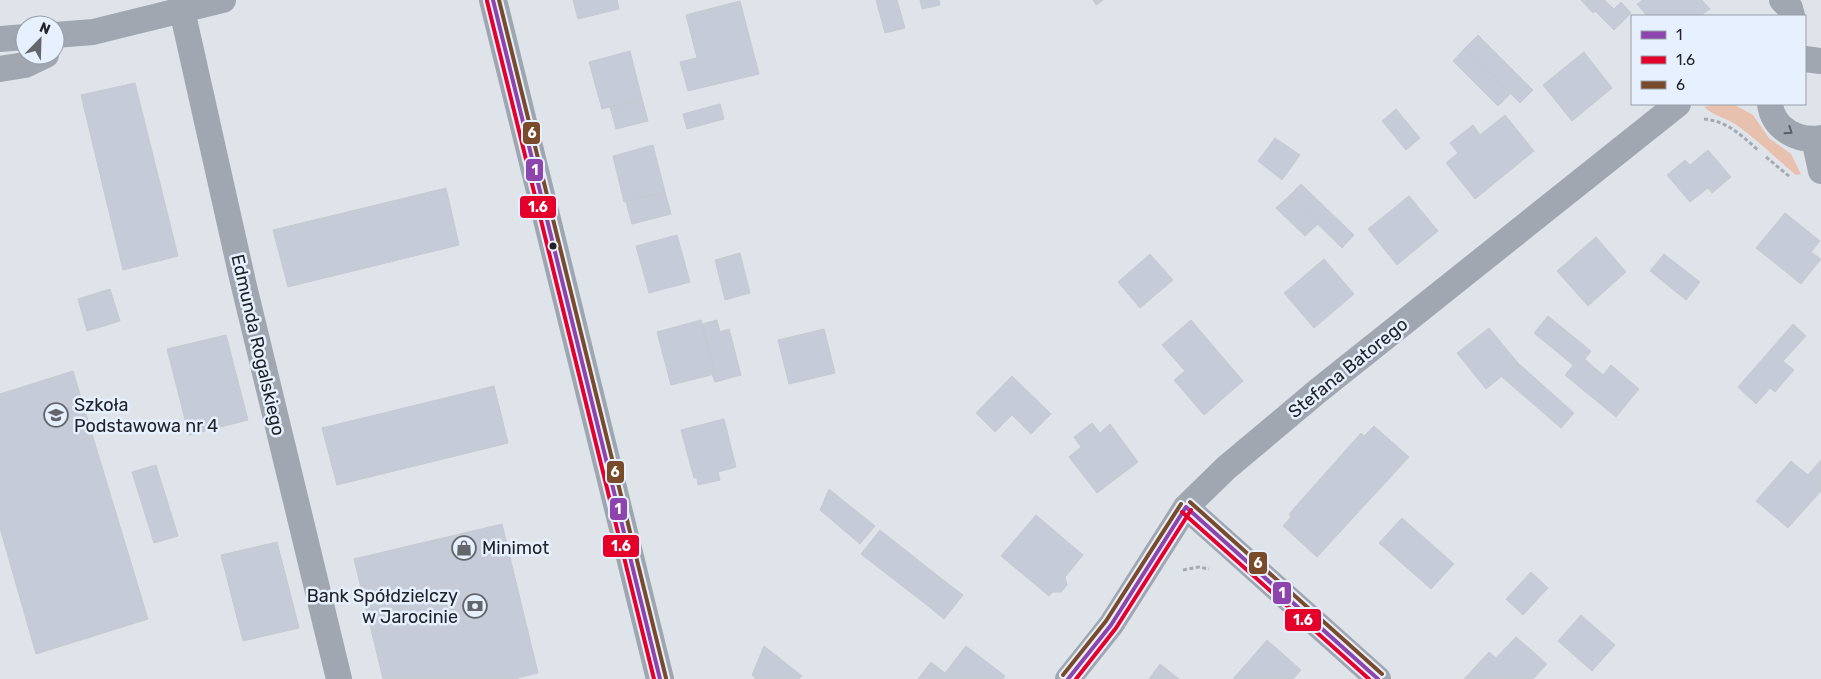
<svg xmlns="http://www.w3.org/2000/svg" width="1821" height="679" viewBox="0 0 1821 679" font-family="Rubik,sans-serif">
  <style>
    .green { fill: #e7c1ad }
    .building { fill: #c5ccd7; stroke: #c6cad0 }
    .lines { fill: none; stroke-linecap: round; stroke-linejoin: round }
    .path { stroke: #a5aab2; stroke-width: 3; stroke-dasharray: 4 2.5; stroke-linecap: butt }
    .minor { stroke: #a0a7b0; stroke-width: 26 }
    .secondary { stroke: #9ea6b0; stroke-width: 28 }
    .bus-1-casing { stroke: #e7f0fe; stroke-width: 8 }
    .bus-2-casing { stroke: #e7f0fe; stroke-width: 8 }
    .bus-3-casing { stroke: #e7f0fe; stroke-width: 8 }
    .bus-1 { stroke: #8e44ad; stroke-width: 4 }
    .bus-2 { stroke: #e4002b; stroke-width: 4 }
    .bus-3 { stroke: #7a4b2a; stroke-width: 4 }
    .oneway { stroke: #5a5e65 }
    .bus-dot { fill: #202328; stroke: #e7f0fe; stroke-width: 2 }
    .labels { text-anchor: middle; stroke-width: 5; stroke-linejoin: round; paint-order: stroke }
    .street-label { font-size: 18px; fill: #202328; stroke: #e7f0fe }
    .poi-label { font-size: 18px; fill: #202328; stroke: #e7f0fe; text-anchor: start }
    .line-badge { stroke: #e7f0fe; stroke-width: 2 }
    .badge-label { font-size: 14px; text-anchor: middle; font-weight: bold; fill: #fff }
  </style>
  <rect width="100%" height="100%" fill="#dfe4eb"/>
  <path class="green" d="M1716 104H1733L1753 115 1769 138 1791 154 1801 174 1796 175C1777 159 1758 141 1738 126 1727 118 1715 117 1704 107Z"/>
  <path class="building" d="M573 0H617L619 9 578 19Z
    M876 0H897L905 28 885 33Z
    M920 0H939L940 5 922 9Z
    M1093 0H1103L1096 5Z
    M1581 0H1605V1L1593 13Z
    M1643 0H1702L1710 9 1700 16H1647L1637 4Z
    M740 1 759 74 688 91 680 62 697 58 686 15Z
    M1605 1 1614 9 1621 2 1631 13 1614 30 1595 11Z
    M1478 35 1507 64 1494 77 1465 48Z
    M1465 48 1511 93 1498 106 1453 61Z
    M630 51 642 99 602 109 589 62Z
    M1584 52 1612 88 1572 121 1543 85Z
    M1507 64 1533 90 1520 103 1494 77Z
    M135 83 178 256 123 270 81 95Z
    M642 99 648 121 616 129 610 107Z
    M720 104 724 119 687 129 683 114Z
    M1396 109 1420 138 1406 150 1382 121Z
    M1505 115 1534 151 1475 199 1446 163 1458 153 1450 143 1473 125 1480 135Z
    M1275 138 1300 155 1282 180 1258 161Z
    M653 145 665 192 624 202 613 156Z
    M1708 150 1731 177 1712 193 1708 188 1690 202 1667 175 1685 160 1690 165Z
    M1301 184 1354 235 1342 248 1289 196Z
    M446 188 459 245 288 287 273 230Z
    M665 192 671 214 632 224 626 202Z
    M1289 196 1318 224 1305 236 1276 208Z
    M1409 196 1438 231 1397 265 1368 229Z
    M1785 213 1820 241 1811 252 1821 259 1801 284 1756 248Z
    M677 235 690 282 649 293 636 246Z
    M1596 237 1626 272 1588 306 1557 271Z
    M740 253 750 293 725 300 715 260Z
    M1150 254 1173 280 1140 308 1118 282Z
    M1664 254 1700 282 1686 300 1650 271Z
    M1324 259 1354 294 1314 328 1284 293Z
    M110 289 120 321 87 331 78 299Z
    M1548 316 1591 351 1585 359 1581 356 1573 365 1534 333Z
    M701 320 715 374 671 385 657 332Z
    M717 320 720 332 729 329 741 375 715 382 712 374H715L702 324Z
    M1191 320 1243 381 1204 415 1174 380 1185 371 1162 345Z
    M1793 324 1806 336 1783 361 1794 370 1775 392 1770 388 1756 404 1738 387Z
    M1489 328 1518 363 1486 389 1457 353Z
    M824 329 835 373 789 384 778 340Z
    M226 335 248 420 189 435 167 349Z
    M1581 356 1603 375 1611 365 1639 389 1616 417 1565 375Z
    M1518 363 1574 413 1561 428 1502 377Z
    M73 371 148 619 36 654 0 528V394Z
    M1012 376 1051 414 1031 434 1012 415 995 432 976 413Z
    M494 386 508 443 337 485 322 428Z
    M724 419 736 467 718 472 720 480 698 485 697 478H694L681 430Z
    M1092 423 1100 433 1110 424 1138 462 1097 493 1069 457 1081 447 1074 437Z
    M1374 426 1409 457 1317 557 1283 526 1291 517 1289 514 1361 433 1364 436Z
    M1821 460V491L1788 528 1756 501 1791 461 1808 475Z
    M156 465 178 536 154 543 132 472Z
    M829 489 875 526 860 544 820 510Z
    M1036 515 1083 555 1065 577 1067 585 1061 592H1053L1049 596 1001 556Z
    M1402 518 1454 564 1431 589 1379 543Z
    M502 524 538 673 514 679H383L354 559Z
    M880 530 947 583 928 606 861 554Z
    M277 542 299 628 243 641 221 555Z
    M1531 572 1548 588 1523 615 1506 599Z
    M947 583 963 595 944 619 928 606Z
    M1581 615 1615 645 1592 671 1558 641Z
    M1516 637 1530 649 1503 679H1464L1489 652 1496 658Z
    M1267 640 1301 670 1293 679H1233Z
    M764 646 802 676 799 679H756L752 675Z
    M966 646 1005 676 1003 679H918L931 662 945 673Z
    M1530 649 1547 664 1533 679H1503Z
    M1160 664 1179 679H1149Z"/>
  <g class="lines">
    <path class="path" d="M1704 119C1727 121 1741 135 1758 150
      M1766 157 1790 177
      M1183 570 1199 567 1209 569"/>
    <path class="minor" d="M1782 0 1790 8 1792 16
      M182 10 243 282 339 679
      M55 35 93 32 223 0
      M0 39 25 37
      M1805 59 1821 61
      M0 69 25 65 46 55
      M1770 104C1773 129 1798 142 1821 138
      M1814 139 1821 171
      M1186 507 1378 679
      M1068 679 1111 625 1186 507 1226 468 1319 390 1678 104"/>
    <path class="secondary" d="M493 0 660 679"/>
    <g class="bus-1-casing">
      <path id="bus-1" d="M493 0 660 679
        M1186 507 1378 679
        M1068 679 1111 625 1186 507"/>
    </g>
    <g class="bus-2-casing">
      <path id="bus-2" d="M487 1 654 679
        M1182 512 1369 679
        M1076 679 1116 628 1191 510"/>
    </g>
    <g class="bus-3-casing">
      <path id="bus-3" d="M499 0 666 678
        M1190 502 1382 674
        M1063 675 1106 621 1181 504"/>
    </g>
    <use href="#bus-1" class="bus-1"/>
    <use href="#bus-2" class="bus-2"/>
    <use href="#bus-3" class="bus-3"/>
  </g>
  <defs><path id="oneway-chevron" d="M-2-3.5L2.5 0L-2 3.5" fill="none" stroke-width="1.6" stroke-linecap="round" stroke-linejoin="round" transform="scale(1.25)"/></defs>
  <use class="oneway" href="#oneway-chevron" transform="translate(1789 131) rotate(34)"/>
  <defs>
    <g id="school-ring" transform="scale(1.25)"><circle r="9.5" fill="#e7f0fe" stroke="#63676c" stroke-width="1.5"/><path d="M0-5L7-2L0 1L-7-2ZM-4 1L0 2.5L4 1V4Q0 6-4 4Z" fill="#63676c"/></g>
    <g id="shop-ring" transform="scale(1.25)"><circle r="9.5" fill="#e7f0fe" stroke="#63676c" stroke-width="1.5"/><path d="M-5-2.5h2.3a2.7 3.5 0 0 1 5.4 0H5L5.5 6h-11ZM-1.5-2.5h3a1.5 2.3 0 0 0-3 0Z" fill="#63676c"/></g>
    <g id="bank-ring" transform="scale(1.25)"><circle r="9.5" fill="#e7f0fe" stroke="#63676c" stroke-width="1.5"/><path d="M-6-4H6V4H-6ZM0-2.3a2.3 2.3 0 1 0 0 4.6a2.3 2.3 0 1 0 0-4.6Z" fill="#63676c"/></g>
  </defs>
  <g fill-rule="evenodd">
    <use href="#school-ring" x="56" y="415"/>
    <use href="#shop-ring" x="464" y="548"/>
    <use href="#bank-ring" x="475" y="606"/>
  </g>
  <circle class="bus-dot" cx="553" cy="246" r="4.5"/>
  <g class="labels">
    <g class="street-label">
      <text transform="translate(258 345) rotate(77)" y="6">Edmunda Rogalskiego</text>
      <text transform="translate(1348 368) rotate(-39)" y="6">Stefana Batorego</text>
    </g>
    <g class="poi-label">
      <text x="74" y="411">Szkoła<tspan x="74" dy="21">Podstawowa nr 4</tspan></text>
      <text x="482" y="554">Minimot</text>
      <text x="458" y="602" text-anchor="end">Bank Spółdzielczy<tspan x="458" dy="21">w Jarocinie</tspan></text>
    </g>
  </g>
  <g class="line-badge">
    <rect x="522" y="121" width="19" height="24" rx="5" fill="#7a4b2a"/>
    <rect x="525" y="158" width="19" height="24" rx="5" fill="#8e44ad"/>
    <rect x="519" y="195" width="38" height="24" rx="5" fill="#e4002b"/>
    <rect x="606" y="460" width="19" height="24" rx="5" fill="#7a4b2a"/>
    <rect x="609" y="497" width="19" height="24" rx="5" fill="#8e44ad"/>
    <rect x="602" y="534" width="38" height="24" rx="5" fill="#e4002b"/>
    <rect x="1248" y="551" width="20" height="24" rx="5" fill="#7a4b2a"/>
    <rect x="1272" y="581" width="20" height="24" rx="5" fill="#8e44ad"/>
    <rect x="1284" y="608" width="38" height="24" rx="5" fill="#e4002b"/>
  </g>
  <g class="badge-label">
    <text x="532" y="138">6</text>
    <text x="535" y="175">1</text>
    <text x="538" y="212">1.6</text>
    <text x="615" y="477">6</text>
    <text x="618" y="514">1</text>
    <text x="621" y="551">1.6</text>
    <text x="1258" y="568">6</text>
    <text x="1282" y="598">1</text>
    <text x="1303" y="625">1.6</text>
  </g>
  <rect x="1631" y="15" width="175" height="90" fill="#e7f0fe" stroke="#979ea8"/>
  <rect x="1641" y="31" width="25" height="8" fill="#8e44ad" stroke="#979ea8"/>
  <text x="1676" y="40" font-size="15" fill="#202328">1</text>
  <rect x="1641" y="56" width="25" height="8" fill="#e4002b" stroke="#979ea8"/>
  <text x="1676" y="65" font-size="15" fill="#202328">1.6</text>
  <rect x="1641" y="81" width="25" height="8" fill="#7a4b2a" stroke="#979ea8"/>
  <text x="1676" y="90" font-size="15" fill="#202328">6</text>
  <g transform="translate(40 40) rotate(23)"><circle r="24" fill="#e7f0fe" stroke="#979ea8"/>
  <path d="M0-4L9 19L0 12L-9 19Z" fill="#63676c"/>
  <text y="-8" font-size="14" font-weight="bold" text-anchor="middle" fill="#202328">N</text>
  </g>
</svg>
